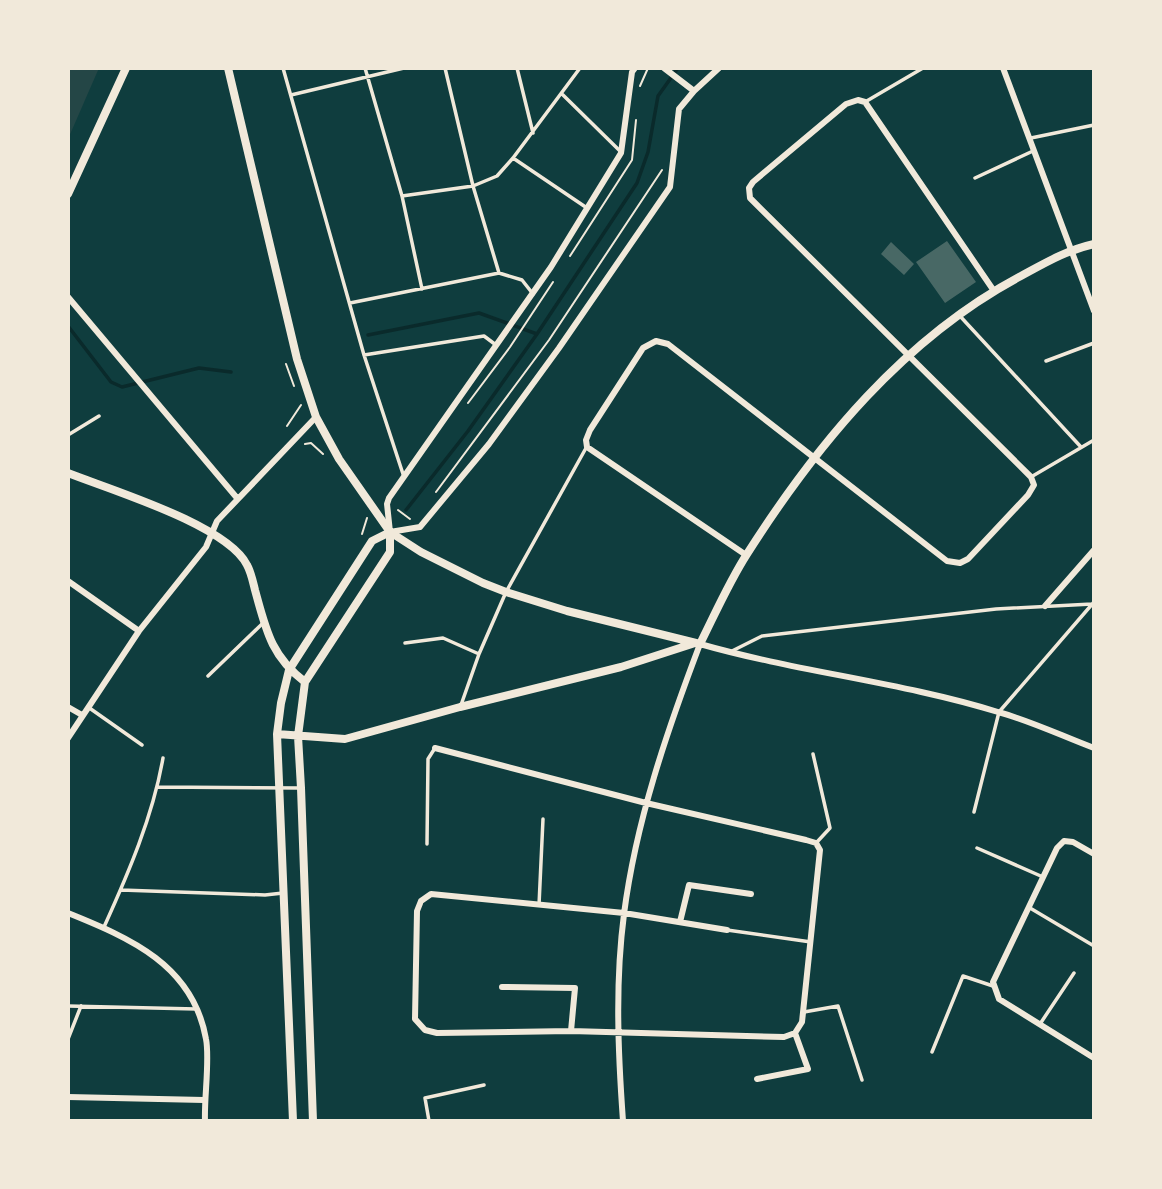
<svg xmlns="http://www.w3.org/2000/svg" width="1162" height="1189" viewBox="0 0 1162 1189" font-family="Overpass,sans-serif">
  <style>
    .green { fill: #244646 }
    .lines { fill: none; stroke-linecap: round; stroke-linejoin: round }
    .stream { stroke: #0a2a2b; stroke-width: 3.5 }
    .building { fill: #486865 }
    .path { stroke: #f1e9da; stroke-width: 2 }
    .service { stroke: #f1e9da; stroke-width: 3.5 }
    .minor { stroke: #f1e9da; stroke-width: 6 }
    .tertiary { stroke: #f1e9da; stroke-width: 8 }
  </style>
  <rect width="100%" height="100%" fill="#0f3d3e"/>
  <path class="green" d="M68 68H99L68 139Z"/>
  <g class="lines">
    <path class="stream" d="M68 326 111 382 122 387 199 368 231 372
      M368 335 479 313 537 334
      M406 510 468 431 537 334 637 183 648 152 658 96 678 68"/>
  </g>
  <path class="building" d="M947 241 976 282 945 303 916 262Z
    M891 242 914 264 904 275 881 254Z"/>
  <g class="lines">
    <path class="path" d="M640 86 648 68
      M570 256 632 160 636 120
      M286 364 294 386
      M468 403 510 347 553 282
      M287 426 301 405
      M305 444 311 443 323 454
      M436 492 549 340 662 170
      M398 510 410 519
      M362 534 367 518"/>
    <path class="service" d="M283 68 364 355 403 474
      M365 68 402 196 422 289
      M445 68 473 186 499 273
      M517 68 533 133
      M562 94 620 151
      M291 95 404 68
      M865 102 923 68
      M1031 138 1094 125
      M513 158 587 208
      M975 178 1033 151
      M402 196 473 186 497 176 513 158 580 68
      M350 303 499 273 522 280 533 294
      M959 315 1081 447
      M364 355 484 336 496 345
      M1046 361 1094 343
      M68 435 99 416
      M1031 477 1094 440
      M405 643 443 638 479 654
      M732 651 762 636 996 609 1092 604
      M208 676 262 624
      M461 705 479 654 506 592 586 448
      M88 707 142 745
      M813 754 830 828 817 842
      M158 787 299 788
      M974 812 999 712 1094 602
      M427 844 428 759 435 748
      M977 848 1043 877
      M121 890 265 895 283 893
      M539 905 543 819
      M1030 908 1094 946
      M104 927C128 874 153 816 163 758
      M727 930 811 942
      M68 1006 196 1009
      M804 1012 838 1006 862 1080
      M1040 1024 1074 973
      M68 1039 81 1006
      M932 1052 963 976 993 986
      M429 1121 425 1098 484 1085"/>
    <path class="minor" d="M635 68 632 72 621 153 551 267 389 498 387 504 390 532 420 527 489 444 559 348 670 187 679 109 694 91 719 68
      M664 68 694 91
      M1003 68 1094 311
      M68 297 237 498
      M746 555 587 447 586 440 590 430 643 348 656 341 668 344 947 561 960 563 968 559 1028 495 1034 485 1031 477 750 198 749 188 753 182 846 104 858 100 865 102 994 291
      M68 581 139 631
      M1045 606 1094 550
      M68 707 82 715
      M68 738 139 631 206 547 217 521 316 417
      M435 748 646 803 806 840 816 843 820 850 802 1022 795 1033 784 1037 571 1031 437 1033 425 1030 415 1019 417 911 421 901 431 894 624 913 727 930
      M1094 854 1073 842 1064 841 1057 848 993 982 999 999 1094 1058
      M68 913C130 938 193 965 206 1039 210 1059 204 1098 205 1121
      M680 922 689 885 751 894
      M502 987 575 988 571 1031
      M757 1079 808 1069 795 1033
      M68 1097 204 1100
      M623 1121C618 1052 615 983 624 914 636 821 667 731 700 644 798 672 901 682 998 712 1031 721 1062 736 1094 748"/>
    <path class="tertiary" d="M228 68 297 359 316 417 339 459 390 532 421 552 483 583 506 592 567 611 700 644C715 614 729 582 747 554 817 444 904 338 1021 276 1045 263 1067 250 1094 244
      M68 194 126 68
      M68 473C111 490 227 525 247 565 251 572 253 582 255 590 266 630 271 656 305 682
      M277 734 345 739 460 707 621 667 692 644
      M293 1121 277 734 281 703 289 670 372 541 390 532
      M313 1121 301 788 298 736 305 682 390 552V532"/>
  </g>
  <rect width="1162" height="1189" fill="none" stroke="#f1e9da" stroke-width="140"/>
</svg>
